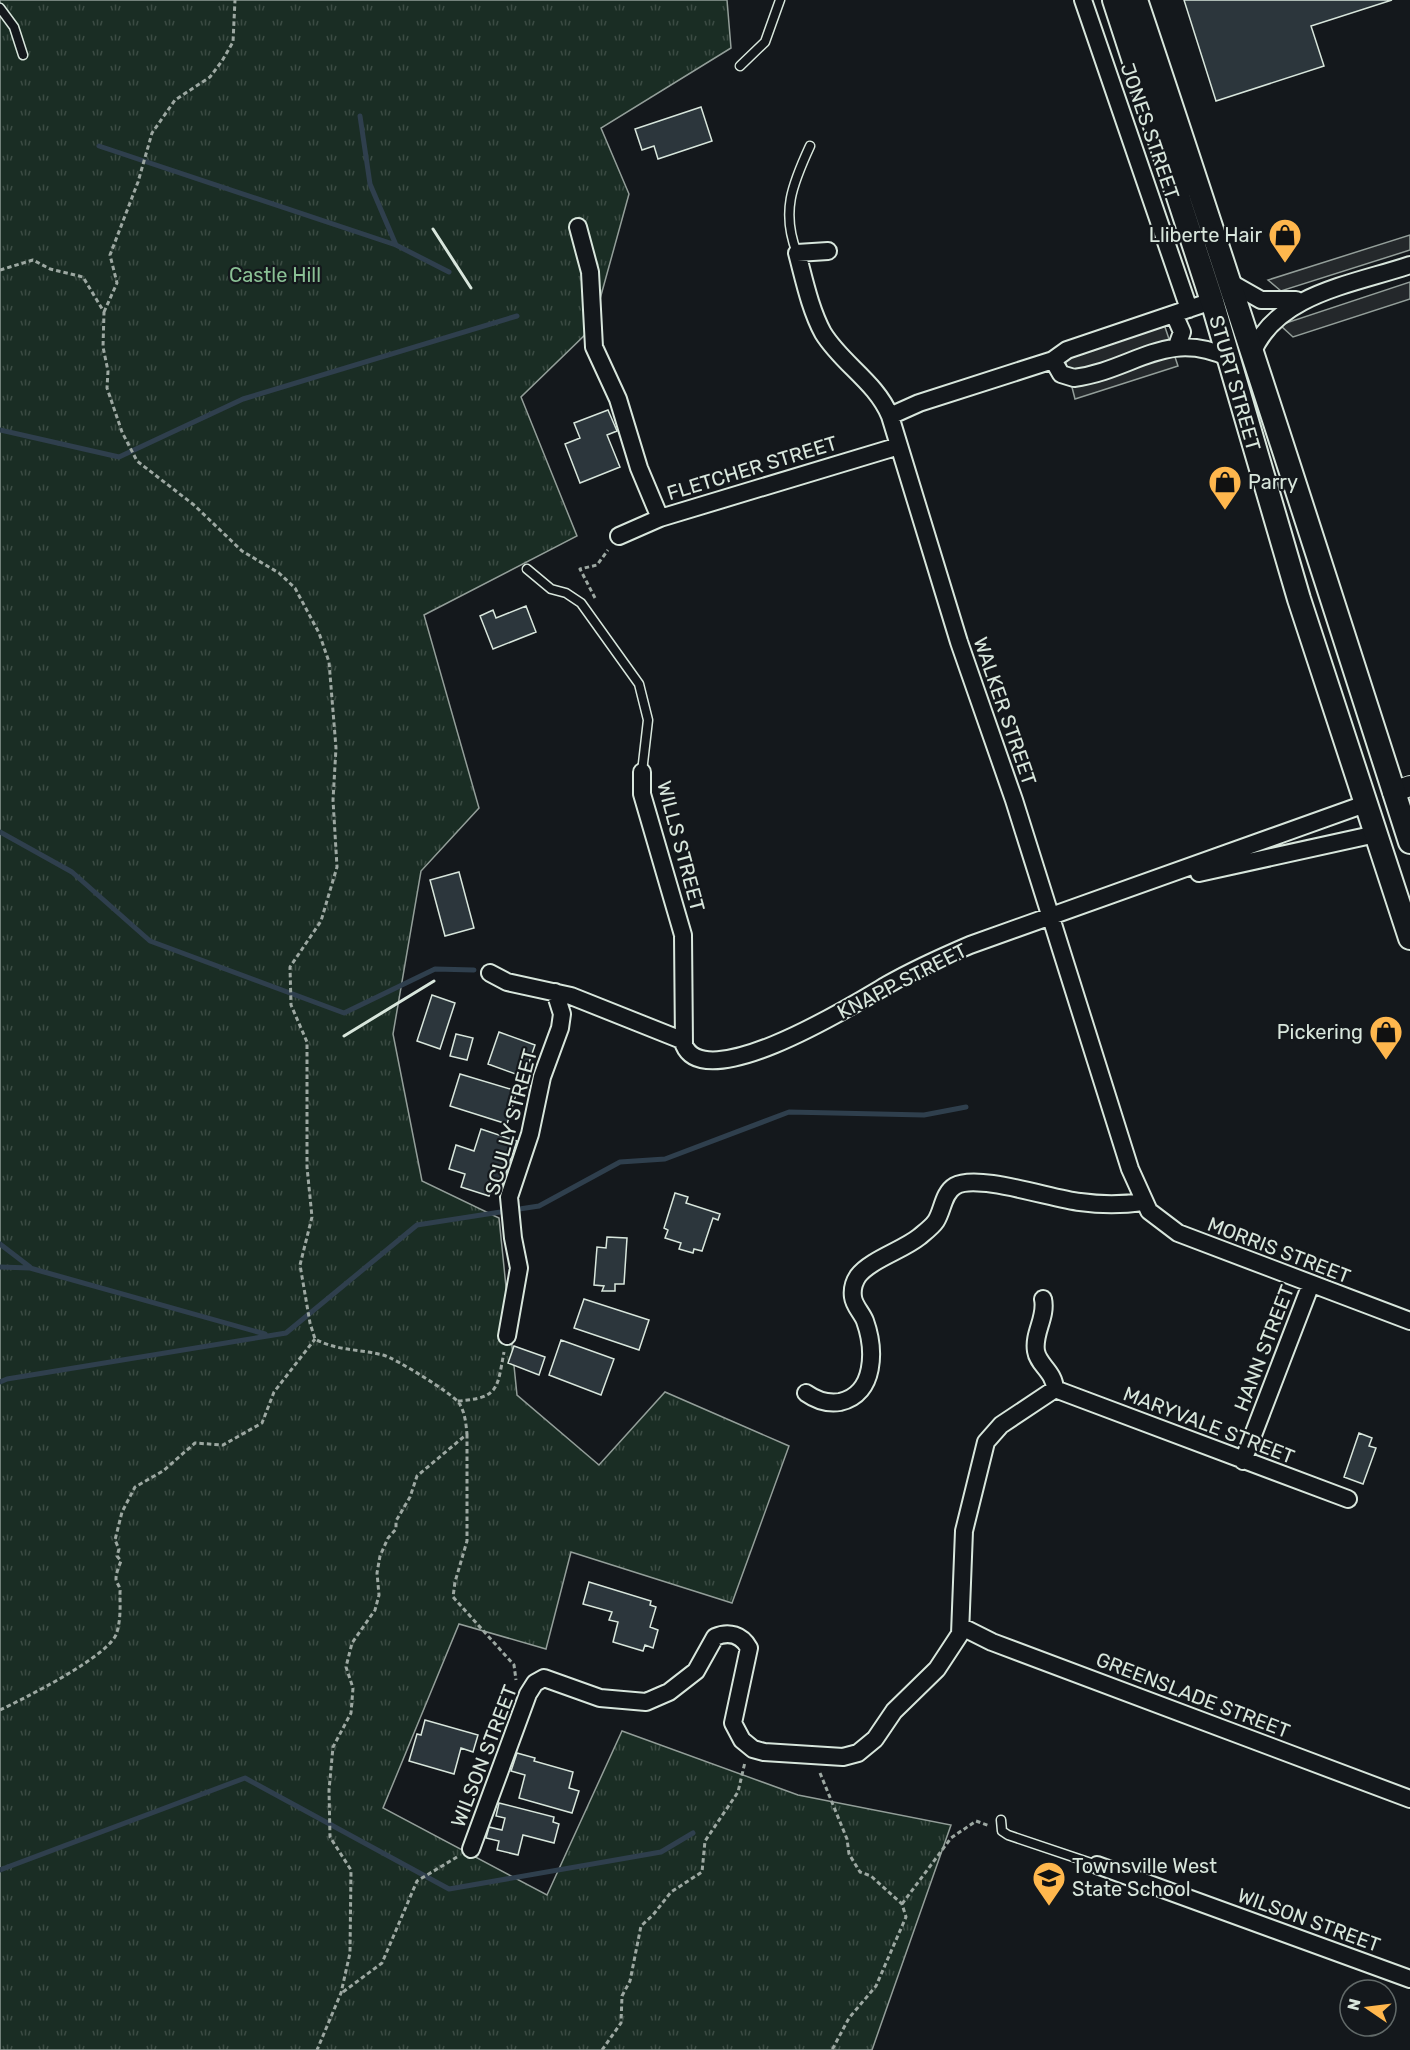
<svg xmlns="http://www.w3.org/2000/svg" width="1410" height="2050" viewBox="0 0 1410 2050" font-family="Rubik,sans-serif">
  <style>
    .grass { fill: url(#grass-tufts); stroke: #939e99; stroke-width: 1.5 }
    .parking { fill: #24282b; stroke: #939e99; stroke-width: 1.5 }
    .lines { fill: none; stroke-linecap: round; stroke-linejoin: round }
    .stream { stroke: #2f3f4d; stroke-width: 5 }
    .building { fill: #2c363c; stroke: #d8e6dc; stroke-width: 1.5 }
    .service-casing { stroke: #d8e6dc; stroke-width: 11 }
    .minor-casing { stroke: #d8e6dc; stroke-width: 20 }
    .tertiary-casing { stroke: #d8e6dc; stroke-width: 22 }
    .secondary-casing { stroke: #d8e6dc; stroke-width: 26 }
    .path { stroke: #9da8a2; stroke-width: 3; stroke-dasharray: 4.5 3; stroke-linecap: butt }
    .service { stroke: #14181c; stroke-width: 8 }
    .minor { stroke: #14181c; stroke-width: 16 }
    .tertiary { stroke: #14181c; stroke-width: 20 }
    .secondary { stroke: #14181c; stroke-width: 22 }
    .wall { stroke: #d8e6dc; stroke-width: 3 }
    .labels { text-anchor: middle; stroke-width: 4.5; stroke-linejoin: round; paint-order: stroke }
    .street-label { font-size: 20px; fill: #d8e6dc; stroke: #14181c }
    .poi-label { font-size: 20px; fill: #d8e6dc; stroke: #14181c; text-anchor: end }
    .park-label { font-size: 20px; fill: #8ac095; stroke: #14181c }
  </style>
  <defs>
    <pattern id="grass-tufts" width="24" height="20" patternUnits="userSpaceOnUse" patternTransform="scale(1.5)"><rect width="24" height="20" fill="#1a2d24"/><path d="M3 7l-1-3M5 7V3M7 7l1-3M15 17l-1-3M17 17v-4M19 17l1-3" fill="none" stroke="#3b4b43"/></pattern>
  </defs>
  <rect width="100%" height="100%" fill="#14181c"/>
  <path class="grass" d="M0 0H727L731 48 601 128 629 194 592 328 521 397 577 536 424 615 479 808 421 871 393 1034 422 1181 499 1218 517 1395 599 1465 665 1392 789 1446 732 1603 571 1552 546 1649 459 1624 383 1808 547 1895 622 1731 798 1795 951 1825 872 2050H0Z"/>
  <path class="parking" d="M1410 235V250L1281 291 1268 280Z
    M1410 282V299L1293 337 1280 325Z
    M1162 318 1178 366 1075 399 1063 352Z"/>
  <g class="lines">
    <path class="stream" d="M360 116 370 184 396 245
      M99 146 396 245 449 272
      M0 430 119 457 243 399 517 316
      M0 832 72 872 150 941 344 1013 435 969 474 970
      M0 1244 30 1267
      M0 1267 30 1268 265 1334
      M0 1382 7 1379 286 1333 417 1225 539 1206 620 1162 665 1159 789 1112 924 1115 966 1107
      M0 1870 245 1778 449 1889 661 1852 693 1833"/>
  </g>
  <path class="building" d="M1184 0H1392L1311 26 1324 66 1216 101Z
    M701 107 712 141 658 159 654 146 642 150 635 129Z
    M608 410 617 431 607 435 620 467 580 483 565 444 580 438 574 423Z
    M526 606 536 632 493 649 480 616 493 610 496 618Z
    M459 872 474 928 445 936 430 880Z
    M432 995 455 1003 440 1049 417 1041Z
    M499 1032 535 1045 524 1077 488 1064Z
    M456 1034 473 1038 467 1060 450 1056Z
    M460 1074 517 1091 507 1124 450 1106Z
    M481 1129 517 1141 501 1188 493 1185 489 1196 461 1187 465 1174 449 1169 456 1145 474 1151Z
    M675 1193 688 1197 686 1203 720 1214 718 1220 713 1218 702 1251 694 1249 693 1253 679 1249 681 1243 665 1238 668 1230 664 1228Z
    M607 1237 627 1238 624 1284H615V1291H602L604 1286 594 1285 597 1247 606 1248Z
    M584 1299 649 1320 639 1350 574 1328Z
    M561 1340 614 1359 601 1395 549 1375Z
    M514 1346 545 1357 539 1375 508 1363Z
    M1359 1433 1372 1438 1369 1446 1376 1448 1363 1484 1344 1477Z
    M589 1582 651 1601 650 1605 656 1607 650 1627 658 1630 653 1648 645 1645 643 1651 613 1642 618 1622 609 1620 612 1612 583 1604Z
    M425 1720 478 1735 473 1752 461 1748 454 1774 409 1761 417 1734 421 1735Z
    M517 1753 535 1758 534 1761 573 1772 569 1788 579 1791 572 1813 519 1798 525 1775 511 1771Z
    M499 1803 554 1817 553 1822 559 1824 554 1843 523 1835 518 1855 497 1850 499 1841 486 1838 489 1827 502 1830 505 1818 496 1816Z"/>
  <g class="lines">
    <g class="service-casing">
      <path id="service" d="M0 8 14 27 23 55
        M740 66 765 42 780 0
        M797 253C781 212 792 185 810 146
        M527 569 551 589 566 593 581 603 639 684 648 720 642 772
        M1001 1820 1002 1831 1008 1835 1097 1865"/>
    </g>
    <g class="minor-casing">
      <path id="minor" d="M1083 0 1189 309
        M578 227 590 272 594 347 618 399 639 468 660 518
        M828 251 797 253C804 279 810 309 823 333 842 364 876 382 890 416L959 642 1014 800 1130 1169 1149 1211 1178 1233 1410 1321
        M1231 283 1261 300H1296
        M1174 314 1182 332 1177 346
        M1252 354C1275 294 1354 284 1410 265
        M1053 360 1061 374 1074 378C1134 370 1166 328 1229 358
        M890 416 919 403 1053 360 1067 350 1212 301
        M619 536 660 518 899 446
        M642 772V794L683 935 684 1045C706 1097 858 1002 887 985 913 970 942 957 970 945L1365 804
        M1199 873 1376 834
        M490 973 507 982 571 996 684 1041
        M1043 1299C1047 1317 1033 1333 1036 1351 1038 1365 1054 1371 1055 1389
        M507 1336 519 1268 513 1238 509 1197 530 1134 542 1077 560 1028 562 1014 555 992
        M1055 1389 1348 1499
        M806 1393C816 1400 828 1404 840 1402 876 1394 875 1349 865 1321 862 1313 854 1306 853 1297 852 1290 854 1282 858 1276 870 1260 903 1250 919 1237 925 1232 932 1227 936 1221 943 1210 943 1193 955 1186 977 1173 1052 1199 1080 1202 1101 1205 1122 1205 1143 1202
        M1243 1461 1311 1284
        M962 1627 992 1642 1410 1799
        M471 1849 528 1694 535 1683 544 1678 600 1698 646 1702 669 1692 696 1671 715 1637C729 1631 742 1635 749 1648L733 1723 742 1740 753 1749 764 1752 843 1757 858 1753 875 1739 894 1711 937 1669 960 1634 964 1531 986 1442 1001 1425 1055 1389
        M1097 1865 1410 1979"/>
    </g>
    <g class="tertiary-casing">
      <path id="tertiary" d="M1393 792 1410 786"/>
    </g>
    <g class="secondary-casing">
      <path id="secondary" d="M1114 0 1212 301 1299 599 1410 938
        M1136 0C1230 280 1320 561 1410 842"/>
    </g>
    <path class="path" d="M0 270 33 260 50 269 83 277 104 312 103 347 108 371 107 388 122 432 137 461 194 505 242 551 279 573 295 588 319 633 329 662 336 748 333 800 337 867 321 921 290 967 291 1005 307 1042V1167L312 1217 300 1265 310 1323 315 1339C337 1351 360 1349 383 1355 395 1358 453 1394 459 1403 465 1412 466 1424 467 1434L417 1476 410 1497 396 1521V1529L388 1538 380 1556 377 1573 379 1595 375 1610 352 1643 346 1667 353 1688 351 1713 333 1747 329 1790 330 1837 351 1870 350 1953 341 1993 317 2050
      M104 312 117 283 110 255 138 182 152 133 175 100 210 77 222 61 233 42 235 0
      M595 598 580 569 597 565 608 550
      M458 1401C499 1398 497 1389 504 1352
      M467 1434V1541L455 1582 453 1597 514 1665 516 1680
      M0 1710C23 1699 112 1655 117 1632 121 1618 120 1605 120 1592 121 1587 116 1583 116 1579 116 1573 119 1566 121 1561L117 1556 119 1549 115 1540 122 1512 135 1487 163 1471 195 1443 223 1445 262 1423 274 1392 315 1339
      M820 1773 847 1839 849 1854 860 1872 871 1876 902 1904 906 1917 876 1986 849 2018 832 2050
      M902 1904 951 1838 976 1821 990 1826
      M343 1992 382 1963 417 1881 457 1857
      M602 2050 621 2023 622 1996 630 1981 641 1926 653 1915 671 1892 702 1872 705 1841 738 1792 745 1762"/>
    <use href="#service" class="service"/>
    <use href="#minor" class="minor"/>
    <use href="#tertiary" class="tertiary"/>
    <use href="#secondary" class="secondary"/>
    <path class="wall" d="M433 229 471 288
      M344 1036 434 981"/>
  </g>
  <defs>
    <g id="shop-pin" transform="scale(1.725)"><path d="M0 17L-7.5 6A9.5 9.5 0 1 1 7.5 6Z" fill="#ffb74d" stroke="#14181c"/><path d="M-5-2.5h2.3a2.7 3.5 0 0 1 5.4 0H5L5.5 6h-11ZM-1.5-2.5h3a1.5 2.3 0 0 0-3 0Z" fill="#111"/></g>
    <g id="school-pin" transform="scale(1.725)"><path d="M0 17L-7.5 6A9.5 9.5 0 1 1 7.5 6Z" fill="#ffb74d" stroke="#14181c"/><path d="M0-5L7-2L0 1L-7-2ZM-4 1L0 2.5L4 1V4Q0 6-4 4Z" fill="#111"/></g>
  </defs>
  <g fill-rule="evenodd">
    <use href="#shop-pin" x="1285" y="235"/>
    <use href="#shop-pin" x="1225" y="482"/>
    <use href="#shop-pin" x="1386" y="1032"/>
    <use href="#school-pin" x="1049" y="1878"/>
  </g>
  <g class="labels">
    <g class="street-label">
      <text transform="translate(1150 131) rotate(71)" y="7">JONES STREET</text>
      <text transform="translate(1235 383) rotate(74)" y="7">STURT STREET</text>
      <text transform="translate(752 468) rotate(-17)" y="7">FLETCHER STREET</text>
      <text transform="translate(1005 711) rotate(71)" y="7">WALKER STREET</text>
      <text transform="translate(681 846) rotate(75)" y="7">WILLS STREET</text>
      <text transform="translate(902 981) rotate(-27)" y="7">KNAPP STREET</text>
      <text transform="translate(511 1122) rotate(-75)" y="7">SCULLY STREET</text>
      <text transform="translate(1279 1250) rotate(21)" y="7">MORRIS STREET</text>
      <text transform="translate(1264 1348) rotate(-69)" y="7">HANN STREET</text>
      <text transform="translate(1209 1425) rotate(21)" y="7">MARYVALE STREET</text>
      <text transform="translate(1193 1695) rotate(21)" y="7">GREENSLADE STREET</text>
      <text transform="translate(484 1756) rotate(-69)" y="7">WILSON STREET</text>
      <text transform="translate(1309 1920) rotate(20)" y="7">WILSON STREET</text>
    </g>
    <g class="poi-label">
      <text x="1262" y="242">Lliberte Hair</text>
      <text x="1248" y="489" text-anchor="start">Parry</text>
      <text x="1363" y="1039">Pickering</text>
      <text x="1072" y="1873" text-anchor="start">Townsville West<tspan x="1072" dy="23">State School</tspan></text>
    </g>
    <g class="park-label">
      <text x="275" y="282">Castle Hill</text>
    </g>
  </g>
  <g transform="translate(1368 2008) rotate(284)"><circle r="28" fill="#14181c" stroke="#626a69" stroke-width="1.5"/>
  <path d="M0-4.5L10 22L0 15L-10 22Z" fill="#ffb74d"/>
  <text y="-9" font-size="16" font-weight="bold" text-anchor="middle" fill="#d8e6dc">N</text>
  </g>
</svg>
